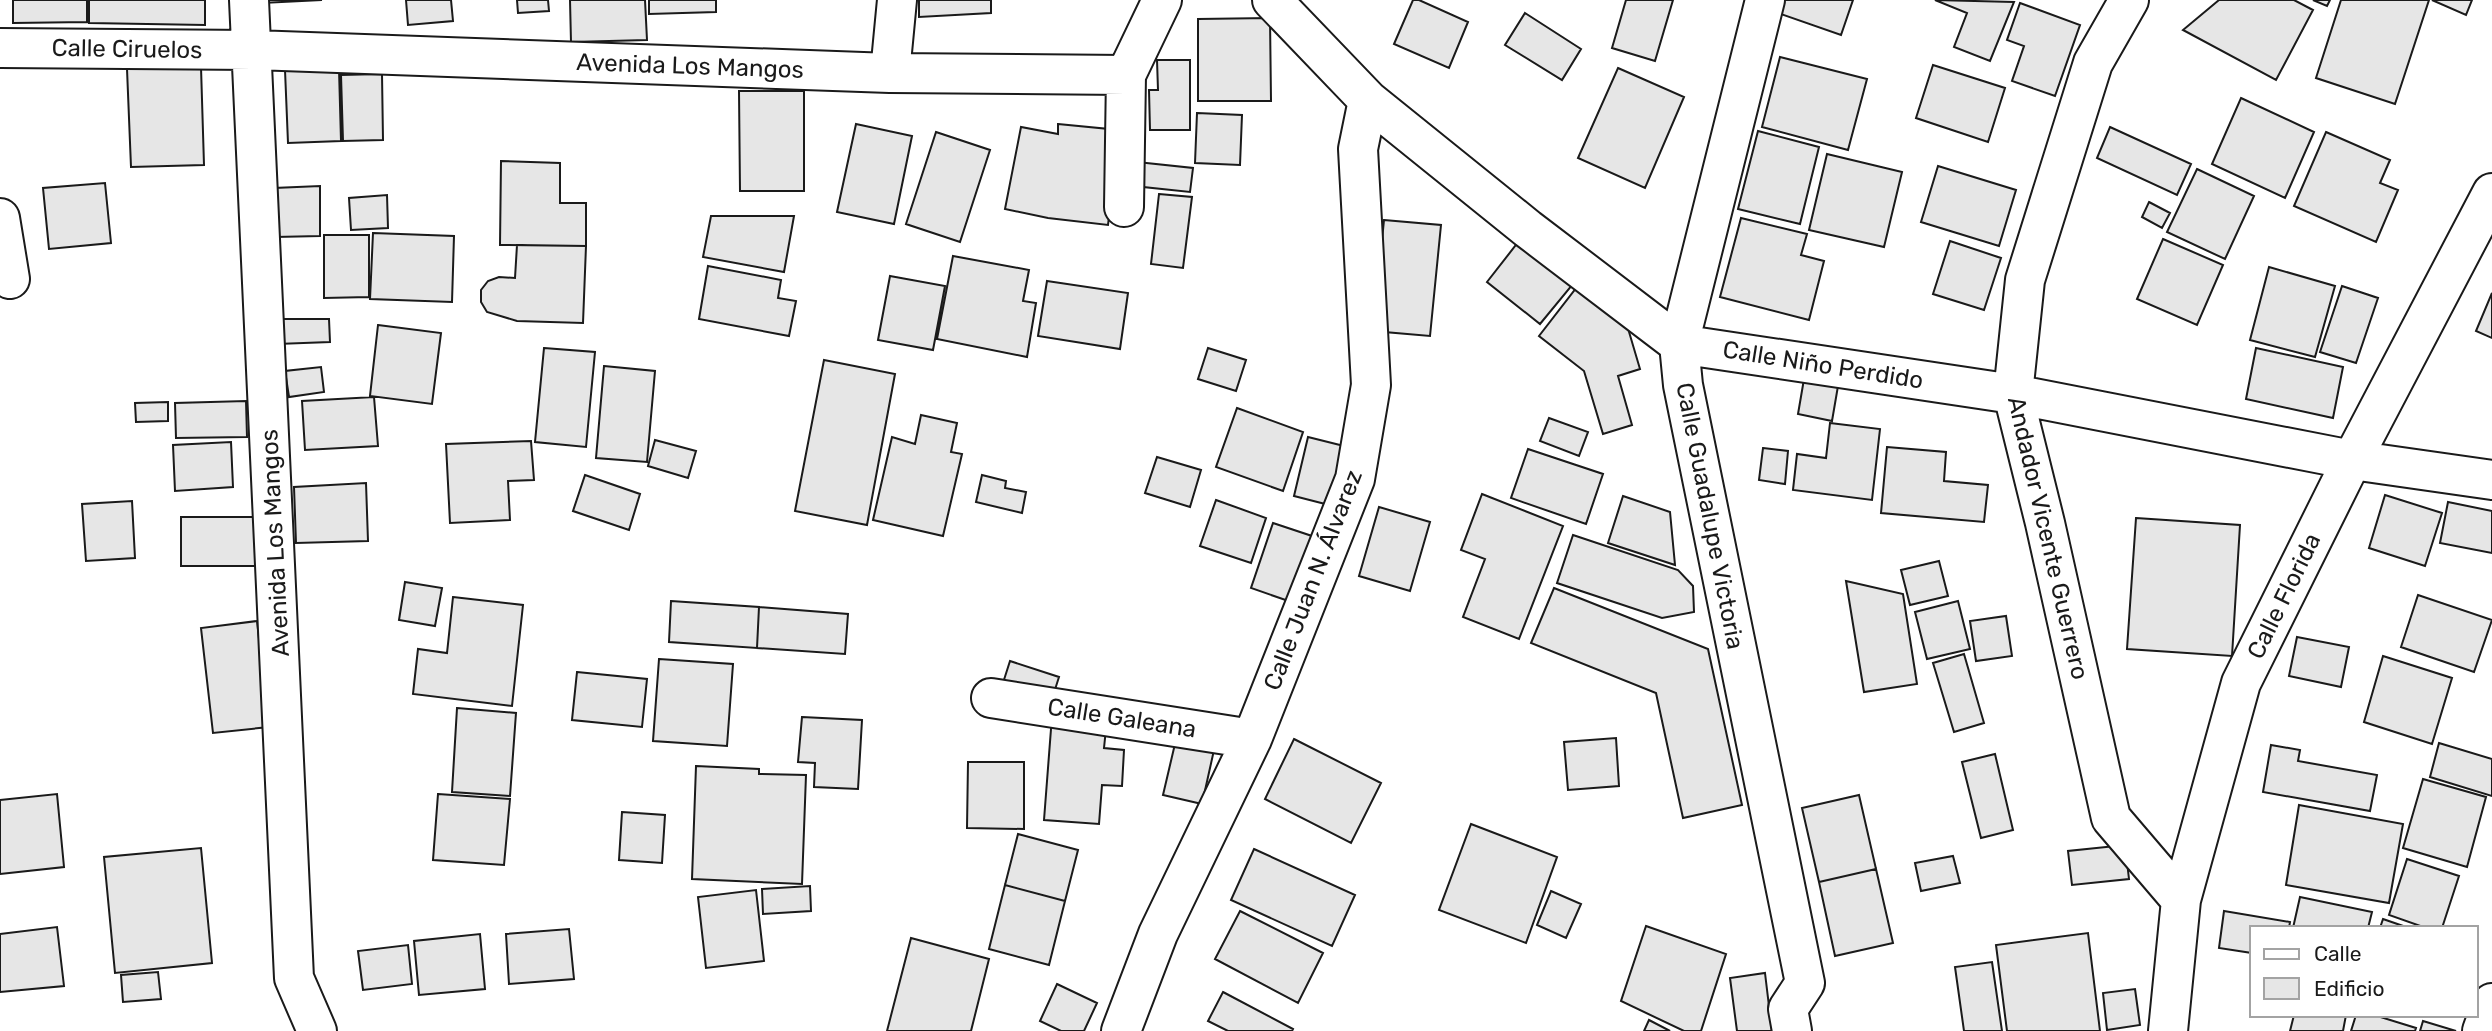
<svg xmlns="http://www.w3.org/2000/svg" width="2492" height="1031" viewBox="0 0 2492 1031" font-family="Rubik,sans-serif">
  <style>
    .building { fill: #e6e6e6; stroke: #1a1a1a; stroke-width: 2 }
    .lines { fill: none; stroke-linecap: round; stroke-linejoin: round }
    .street-casing { stroke: #1a1a1a; stroke-width: 42 }
    .street { stroke: #fff; stroke-width: 38 }
    .labels { text-anchor: middle; stroke-width: 5; stroke-linejoin: round; paint-order: stroke }
    .street-label { font-size: 24px; fill: #1a1a1a; stroke: #fff }
  </style>
  <rect width="100%" height="100%" fill="#fff"/>
  <path class="building" d="M13 0H87V22L13 23Z
    M89 0H205V25L89 23Z
    M261 0H322L262 3Z
    M406 0H451L453 21 408 25Z
    M517 0H548L549 11 518 13Z
    M570 0H645L647 40 571 42Z
    M649 0H716V12L649 14Z
    M919 0H991V13L919 17Z
    M1413 0H1419L1468 22 1449 68 1394 44Z
    M1626 0H1673L1655 61 1612 48Z
    M1779 0H1853L1841 35 1775 12Z
    M1935 0 2014 2 1990 61 1954 47 1967 13Z
    M2219 0H2294L2313 10 2276 80 2183 30Z
    M2313 0H2330L2327 6Z
    M2341 0H2429L2395 104 2316 78Z
    M2432 0H2472L2466 15Z
    M2020 3 2080 25 2055 96 2012 81 2024 46 2007 40Z
    M1525 13 1581 49 1562 80 1505 45Z
    M1270 18 1271 101H1198V19Z
    M1780 57 1867 79 1848 150 1762 127Z
    M1157 60H1190V130H1150L1149 90H1158Z
    M1933 65 2005 88 1988 142 1916 118Z
    M201 67 204 165 131 167 127 69Z
    M1618 68 1684 97 1645 188 1578 158Z
    M339 69 341 141 288 143 285 70Z
    M382 74 383 140 343 141 341 75Z
    M739 91H804V191H740Z
    M2241 98 2314 132 2285 198 2212 164Z
    M1197 113 1242 115 1240 165 1195 163Z
    M856 124 912 136 894 224 837 212Z
    M1058 124 1119 130 1108 225 1048 218 1005 209 1021 127 1058 134Z
    M2110 127 2191 164 2177 195 2097 158Z
    M1758 131 1819 147 1800 224 1738 209Z
    M936 132 990 150 960 242 906 224Z
    M2326 132 2390 160 2380 183 2398 190 2376 242 2294 206Z
    M1827 154 1902 172 1884 247 1809 230Z
    M501 161 560 163V203H586V246L500 245Z
    M1137 162 1193 168 1190 192 1134 186Z
    M1938 166 2016 190 1999 246 1921 222Z
    M2197 169 2254 196 2225 259 2167 232Z
    M105 183 111 243 49 249 43 188Z
    M320 186V236L275 237 274 188Z
    M1159 194 1192 197 1183 268 1151 264Z
    M387 195 388 228 351 230 349 198Z
    M2149 202 2170 213 2162 228 2142 217Z
    M711 216H794L784 272 703 257Z
    M1741 218 1807 234 1801 255 1824 261 1809 320 1720 297Z
    M1384 220 1441 225 1430 336 1373 331Z
    M373 233 454 236 452 302 370 299Z
    M324 235H369V297L324 298Z
    M2163 239 2223 265 2197 325 2137 299Z
    M1519 241 1573 284 1540 324 1487 282Z
    M1950 241 2001 258 1984 310 1933 294Z
    M517 245 586 246 583 323 517 321 487 312 481 302V290L488 281 499 277 515 278Z
    M953 256 1029 270 1023 301 1036 303 1027 357 937 339Z
    M708 266 781 280 778 298 796 301 789 336 699 319Z
    M2269 267 2335 286 2315 357 2250 340Z
    M890 276 945 286 933 350 878 340Z
    M1047 281 1128 293 1120 349 1038 336Z
    M2342 286 2378 298 2356 363 2320 352Z
    M1577 287 1627 325 1640 369 1618 376 1632 425 1603 434 1584 371 1539 336Z
    M2492 293V338L2476 331Z
    M276 319H329L330 342 277 344Z
    M378 325 441 333 432 404 370 396Z
    M544 348 595 352 586 447 535 442Z
    M1208 348 1246 360 1236 391 1198 379Z
    M2256 348 2343 367 2333 418 2246 399Z
    M824 360 895 374 867 525 795 511Z
    M604 366 655 371 647 462 596 458Z
    M321 367 324 392 289 397 285 371Z
    M1804 379 1838 386 1832 421 1798 414Z
    M374 397 378 446 305 450 302 401Z
    M246 401 247 437 176 438 175 403Z
    M168 402V421L136 422 135 403Z
    M1237 408 1303 432 1283 491 1216 467Z
    M921 415 957 423 951 452 962 454 943 536 873 520 892 437 915 444Z
    M1549 418 1588 432 1579 456 1540 441Z
    M1830 423 1880 429 1872 500 1793 490 1797 454 1826 458Z
    M1308 437 1348 447 1333 506 1294 496Z
    M655 440 696 451 688 478 648 466Z
    M531 441 534 480 508 481 510 520 450 523 446 444Z
    M231 442 233 487 175 491 173 445Z
    M1887 447 1946 452 1944 481 1988 485 1984 522 1881 513Z
    M1763 448 1788 451 1785 484 1759 480Z
    M1528 449 1603 474 1586 524 1511 498Z
    M1157 457 1201 470 1190 507 1145 493Z
    M585 475 640 494 629 530 573 511Z
    M982 475 1006 481 1005 488 1026 492 1022 513 976 502Z
    M366 483 368 541 296 543 294 487Z
    M1482 494 1563 526 1519 639 1463 617 1485 559 1461 550Z
    M2385 495 2442 513 2425 566 2369 548Z
    M1623 496 1670 512 1675 565 1608 543Z
    M1216 500 1266 518 1251 563 1200 546Z
    M132 501 135 558 86 561 82 504Z
    M2448 502 2492 511V553L2440 543Z
    M1379 507 1430 522 1410 591 1359 576Z
    M181 517H260V566H181Z
    M2136 518 2240 525 2232 656 2127 649Z
    M1273 523 1321 539 1300 605 1251 588Z
    M1573 535 1678 570 1693 586 1694 612 1662 618 1557 583Z
    M1939 561 1948 596 1910 605 1901 570Z
    M1846 581 1903 594 1917 684 1864 692Z
    M405 582 442 588 435 626 399 620Z
    M1554 588 1708 649 1742 805 1683 818 1656 693 1531 643Z
    M2418 595 2492 620 2474 672 2401 647Z
    M453 597 523 605 512 706 413 694 418 649 447 653Z
    M671 601 759 607 757 648 669 642Z
    M1958 601 1970 649 1927 659 1915 612Z
    M759 607 848 614 845 654 757 648Z
    M2006 616 2012 656 1976 661 1970 621Z
    M257 621 269 727 213 733 201 628Z
    M2297 637 2349 647 2341 687 2289 676Z
    M1964 654 1984 723 1954 732 1933 663Z
    M2383 656 2452 678 2432 744 2364 722Z
    M659 659 733 664 727 746 653 741Z
    M1010 661 1059 677 1051 702 1002 686Z
    M577 672 647 679 642 727 572 720Z
    M457 708 516 713 510 796 452 792Z
    M1052 716 1107 719 1104 748 1124 750 1122 786 1102 785 1099 824 1044 820Z
    M802 717 862 720 858 789 814 787 815 763 798 762Z
    M1178 731 1216 741 1202 804 1163 795Z
    M1616 738 1619 786 1568 790 1564 742Z
    M1294 739 1381 783 1351 843 1265 799Z
    M2439 743 2492 759V796L2430 777Z
    M2271 745 2300 750 2298 761 2377 775 2370 811 2263 792Z
    M1995 754 2013 830 1981 838 1962 762Z
    M968 762H1024V829L967 828Z
    M696 766 759 769V774L806 775 802 884 692 879Z
    M2423 779 2486 797 2467 867 2403 848Z
    M57 794 64 867 0 874V800Z
    M438 794 510 799 504 865 433 860Z
    M1859 795 1876 869 1819 882 1802 808Z
    M2299 805 2403 824 2389 903 2286 885Z
    M622 812 665 815 662 863 619 860Z
    M1471 824 1557 857 1526 943 1439 910Z
    M1018 834 1078 850 1065 901 1005 885Z
    M2125 845 2129 879 2072 885 2068 851Z
    M201 848 212 963 115 973 104 857Z
    M1254 849 1355 895 1332 946 1231 900Z
    M1953 856 1960 883 1921 891 1915 863Z
    M2407 859 2459 876 2442 928H2426L2389 915Z
    M1876 869 1893 943 1835 956 1819 882Z
    M1005 885 1065 901 1049 965 989 949Z
    M810 886 811 911 763 914 762 889Z
    M756 890 764 961 706 968 698 897Z
    M1551 891 1581 904 1566 938 1537 925Z
    M2300 897 2372 912 2368 928H2293Z
    M1240 911 1323 953 1298 1003 1215 959Z
    M2224 911 2290 922 2289 928H2252V953L2219 948Z
    M2383 919 2409 928H2380Z
    M1646 926 1726 954 1701 1031H1684L1621 1001Z
    M57 927 64 986 0 992V934Z
    M569 929 574 979 509 984 506 934Z
    M2088 933 2100 1031H2007L1996 945Z
    M480 934 485 989 419 995 414 941Z
    M911 938 989 959 971 1031H887Z
    M408 945 412 984 363 990 358 951Z
    M1992 962 2002 1031H1964L1955 967Z
    M158 972 161 999 123 1002 121 975Z
    M1765 973 1772 1031H1737L1730 978Z
    M1057 984 1097 1003 1084 1031H1061L1040 1021Z
    M2135 989 2140 1025 2107 1030 2103 993Z
    M1223 992 1293 1029 1292 1031H1228L1208 1021Z
    M2294 1015H2346L2343 1031H2290Z
    M2356 1015H2374L2416 1028 2415 1031H2351Z
    M1649 1020 1670 1031H1644Z
    M2423 1021 2456 1031H2420Z"/>
  <g class="lines">
    <g class="street-casing">
      <path id="street" d="M249 0 294 978 317 1031
        M1272 0 1368 100 1528 229 1679 344 2013 394 2352 460 2492 480
        M1765 0 1679 344 1683 385 1805 983 1788 1009 1792 1031
        M2129 0 2093 63 2025 280 2013 394 2045 523 2111 818 2181 900
        M0 48 253 50 890 73 1126 75
        M890 73 897 0
        M1124 207 1126 75 1162 0
        M0 218 10 279
        M991 698 1252 739
        M1121 1031 1158 934 1252 739 1355 479 1371 385 1358 149 1368 100
        M2168 1031 2181 900 2241 683 2352 460 2492 193
        M2482 1031 2492 1003"/>
    </g>
    <use href="#street" class="street"/>
  </g>
  <g class="labels">
    <g class="street-label">
      <text transform="translate(127 49) rotate(1)" y="8">Calle Ciruelos</text>
      <text transform="translate(690 66) rotate(2)" y="8">Avenida Los Mangos</text>
      <text transform="translate(1823 365) rotate(9)" y="8">Calle Niño Perdido</text>
      <text transform="translate(1710 516) rotate(79)" y="8">Calle Guadalupe Victoria</text>
      <text transform="translate(2048 538) rotate(77)" y="8">Andador Vicente Guerrero</text>
      <text transform="translate(275 543) rotate(-93)" y="8">Avenida Los Mangos</text>
      <text transform="translate(1313 580) rotate(-69)" y="8">Calle Juan N. Álvarez</text>
      <text transform="translate(2284 596) rotate(-64)" y="8">Calle Florida</text>
      <text transform="translate(1122 718) rotate(9)" y="8">Calle Galeana</text>
    </g>
  </g>
  <rect x="2250" y="926" width="228" height="91" fill="#ffffff" stroke="#a3a3a3" stroke-width="2"/>
  <rect x="2264" y="949" width="35" height="10" fill="#ffffff" stroke="#a3a3a3" stroke-width="2"/>
  <text x="2314" y="961" font-size="21" fill="#1a1a1a">Calle</text>
  <rect x="2264" y="978" width="35" height="21" fill="#e6e6e6" stroke="#a3a3a3" stroke-width="2"/>
  <text x="2314" y="996" font-size="21" fill="#1a1a1a">Edificio</text>
</svg>
